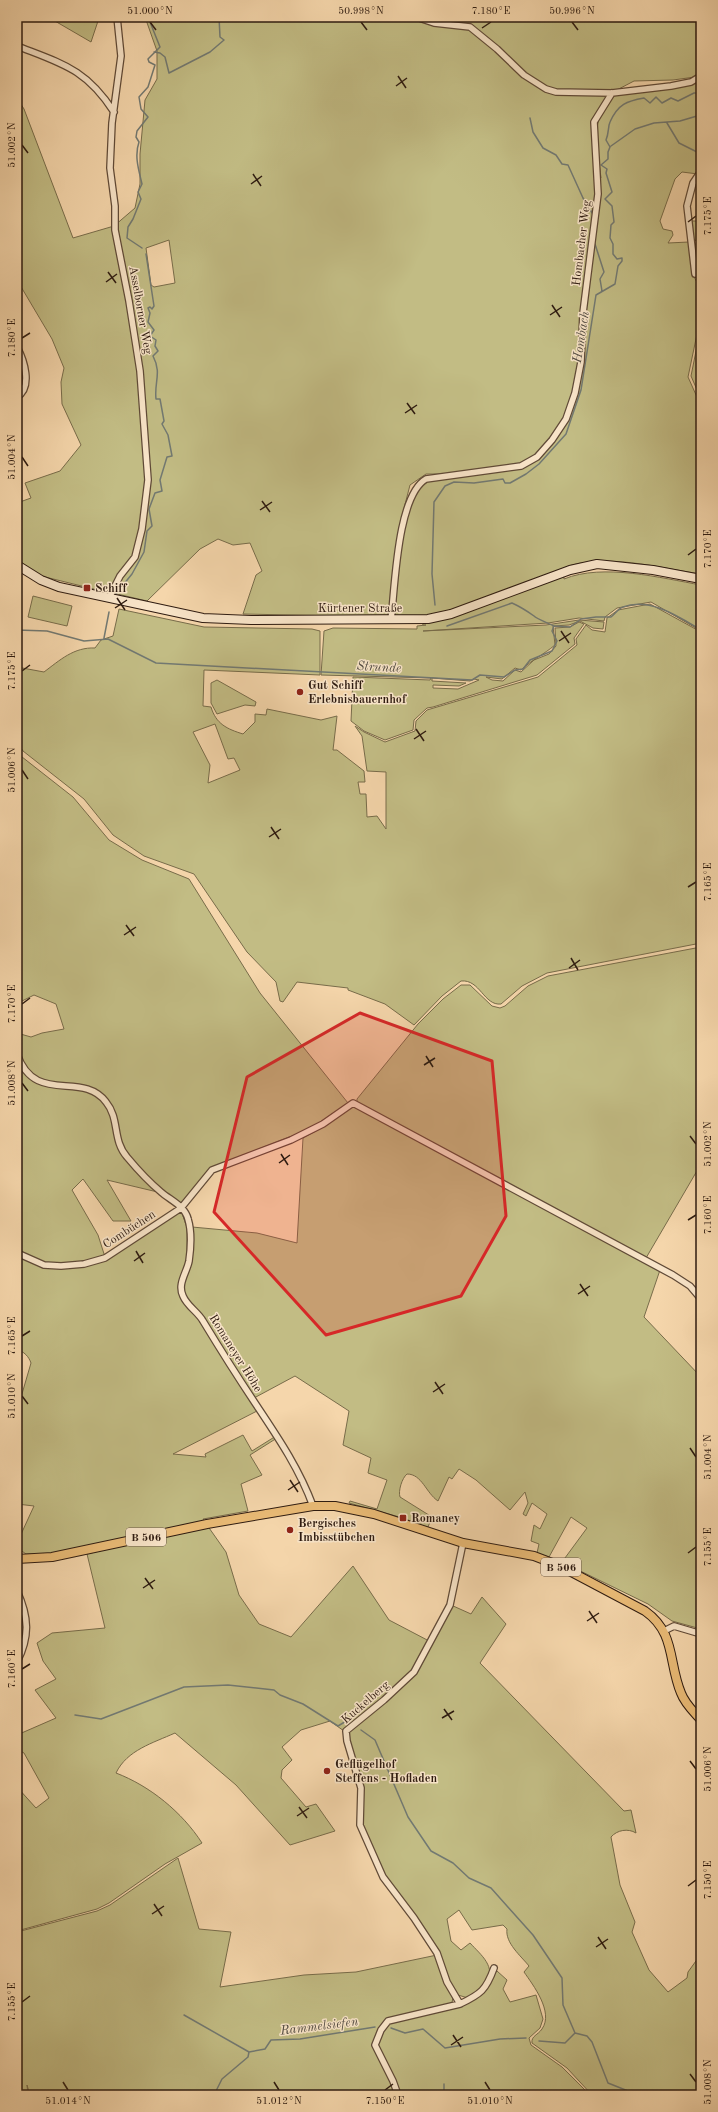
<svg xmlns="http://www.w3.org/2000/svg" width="718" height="2112" viewBox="0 0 718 2112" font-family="'Old Standard TT',serif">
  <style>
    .green { fill: #c2bc84; stroke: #786c4a; fill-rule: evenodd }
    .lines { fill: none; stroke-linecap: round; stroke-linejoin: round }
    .stream { stroke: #727972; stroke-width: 1.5 }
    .minor-casing { stroke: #604a37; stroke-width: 8 }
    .secondary-casing { stroke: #2e1b10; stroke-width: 10 }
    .primary-casing { stroke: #2e1b10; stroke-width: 10 }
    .minor { stroke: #f8e4c8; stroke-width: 5.5 }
    .secondary { stroke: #f8e4c8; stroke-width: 8 }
    .primary { stroke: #eabb76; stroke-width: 8 }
    .marked { fill: #d62828; fill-opacity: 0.2; stroke: #d62828; stroke-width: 3; stroke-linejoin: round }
    .ticks { fill: none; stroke: #2e1b10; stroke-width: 1.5 }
    .poi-dot { fill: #8f2418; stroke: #f8e4c8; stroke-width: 1.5 }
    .labels { text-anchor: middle; stroke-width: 3; stroke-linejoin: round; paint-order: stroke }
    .shield { fill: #f8e4c8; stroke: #6b5747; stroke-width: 1 }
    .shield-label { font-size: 11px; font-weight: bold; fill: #2e1b10 }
    .street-label { font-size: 12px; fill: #2e1b10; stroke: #f8e4c8 }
    .poi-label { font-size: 12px; font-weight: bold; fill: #2e1b10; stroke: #f8e4c8; text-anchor: start }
    .water-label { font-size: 13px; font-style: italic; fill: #504a41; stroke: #f8e4c8 }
    .neatline { fill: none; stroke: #2e1b10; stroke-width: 1.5 }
    .ticks-label { font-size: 10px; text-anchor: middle; fill: #2e1b10 }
  </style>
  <rect width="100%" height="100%" fill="#f5d6ab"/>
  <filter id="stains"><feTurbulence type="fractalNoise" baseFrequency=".005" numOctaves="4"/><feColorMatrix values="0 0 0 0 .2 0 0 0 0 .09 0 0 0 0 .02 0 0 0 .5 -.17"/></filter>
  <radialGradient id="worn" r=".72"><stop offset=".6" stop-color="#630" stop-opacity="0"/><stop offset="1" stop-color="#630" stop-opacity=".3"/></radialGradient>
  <path class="green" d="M48 17H116V18H99L91 42Z
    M145 17H415L470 29 546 90 611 95 592 119 596 178H601C598 149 587 109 620 93L680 87 701 80V171L698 174 682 172 675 179 660 221 663 229 672 231 673 235 668 243 689 242 692 246 701 241V281L696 268 692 273 701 290V315L688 377 701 406V574C659 568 603 552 563 568L564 579C603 563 661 578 701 585V631L651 602 617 608 605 617 604 621 579 618 548 623 423 631 546 625 579 620 604 622 603 629 593 628 580 621 569 625 553 626 555 645C543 655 533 659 521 670L515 668 502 679 486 677 492 680 503 681 515 670 521 672 534 660 549 654 556 646 555 628 570 627 579 622 584 624 574 638 575 644 537 675 433 707 427 708 414 720 413 730 385 740 364 731 351 721 353 677 430 680 431 678 321 675 324 631 333 628 417 629V626L426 625H423L420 616H395C392 590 404 503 421 484 425 480 437 477 443 474H426L410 485 399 528 388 617 243 614 256 575 262 571 250 543 233 545 218 539 200 549 147 601 113 593 119 576 108 589 102 591 41 576 17 561V503L31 498 25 483 60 471 81 445 62 404 61 382 64 368 52 339 17 280V98L24 109 73 238 114 226 135 208 140 184V154L145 100 157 79V51ZM169 240 175 283 154 287 151 285 146 248ZM432 678 470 681 474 679 479 680 458 689 433 688V685L459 686 466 683 432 681Z
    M417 17H701V72L695 77 673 80 634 81 613 92H567L548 88 525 74 471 26 434 22Z
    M690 221H701V238L694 241 692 240Z
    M701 326V399L691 376Z
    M33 596 72 606 67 626 28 617Z
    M650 604 701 632V943L547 973 522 986 501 1004C484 1006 480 979 461 981L442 996 414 1025 385 1004 348 990V988L297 982 283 1002 280 1001 276 982 247 952 194 874 144 856 113 835 84 799 23 751 17 741V667L44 672C60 660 74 647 95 648L101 640 113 636 119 609 204 627 312 629 320 631V675L204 670 203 706 211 707C216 724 227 729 243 734L255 722V714L266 715 267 709 321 720 337 716 333 750H337L364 771 365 782H358L360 794H366L367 817 377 816 386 829V772L367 771 362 736 355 726 364 732 385 742 415 731 416 721 427 710 538 677 577 645 576 639 586 625 592 630 605 632 607 618 618 610ZM215 724 228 759 234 758 240 770 208 783 210 765 193 732Z
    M217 680 256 702 255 706 245 705 217 714 211 703V683Z
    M17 753 73 797 109 840 142 860 189 879 260 993 348 1103 310 1129 220 1164 180 1205 166 1194 107 1180 131 1221H113L83 1179 72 1190 98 1235 105 1257 84 1264 44 1263 17 1252V1056L27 1071 17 1052V1033L31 1037 42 1033 64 1029 56 1004 34 995 18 1003 17 997Z
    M701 947V1164L646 1258 357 1102V1099L418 1024 443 999 461 985H470L492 1006 500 1008 505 1006 528 986 548 976Z
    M354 1107 660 1270 644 1317 701 1377V1629L672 1621 648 1604 562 1562 587 1528 571 1517 549 1557 537 1553 539 1544 531 1541 534 1525 540 1529 547 1514 532 1503 526 1516 523 1514 528 1503 525 1492 510 1510 476 1480 459 1469 452 1479 449 1477 438 1501C426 1493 422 1474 407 1474 402 1478 398 1491 400 1497L432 1517 428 1527 431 1529 403 1518 349 1503 350 1501 377 1509 387 1480 368 1473 371 1458 343 1445 349 1411 295 1376 254 1398 186 1298 183 1289 192 1227 257 1233 297 1243 303 1138 327 1125 347 1109Z
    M180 1207 187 1228V1263L179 1292 194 1311 257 1411 173 1454 206 1457 205 1454 243 1435 252 1451 276 1436 277 1438 250 1455 262 1475 241 1484 248 1511 203 1519 206 1523 52 1554H26L19 1549 17 1543 34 1506 17 1504V1411L31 1363C29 1357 24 1351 17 1350V1254L60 1267 105 1259Z
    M207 1525 226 1552 239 1595 259 1624 291 1637 353 1566 389 1620 431 1642 412 1670 383 1699 344 1731 330 1721 301 1730 282 1747 292 1760 282 1770 281 1778 306 1807 316 1804 335 1831 290 1845 236 1785 175 1733C153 1743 127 1750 116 1773 150 1786 182 1812 202 1843L165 1864 109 1903 97 1909 17 1931V1787L36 1808 49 1798 24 1753 17 1749V1735L56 1718 35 1690 56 1679 43 1661 37 1643 52 1633 105 1628 87 1554Z
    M482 1597 506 1624 480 1663 624 1811 631 1810 636 1833C628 1828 617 1830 611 1837L620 1885 635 1922 632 1932 649 1970 668 1992 687 1978 688 1972 701 1954V2095H592L567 2068 532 2043C531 2036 538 2035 542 2029 554 2012 533 1985 524 1972L529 1966C521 1956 505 1943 507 1929L503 1925 472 1930 459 1910 447 1919 451 1941 461 1950 470 1943C481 1955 497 1967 486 1984 483 1990 473 1994 468 1998L458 1995 451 1987 443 1966 384 1877 360 1823 362 1787 347 1740 348 1731 414 1672 451 1605 471 1614Z
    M178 1858 199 1929 231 1932 220 1987 304 1975 356 1972 437 1955 453 1997 452 2003 468 2002 497 1971 507 1980 503 1989 510 2002 536 1995 543 2019 540 2028 529 2038 531 2045 562 2067 590 2095H30L27 2085 28 2095H17V2050H18L17 1932 97 1911 110 1905Z"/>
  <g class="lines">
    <path class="stream" d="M154 52 160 53 165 57 169 73 210 52 224 40 220 37 219 17
      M530 118 533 132 543 148 556 155 562 164 568 165 583 198 594 216
      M667 123 679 143 701 154
      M611 146 635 129 654 123 680 121 697 116
      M595 244 604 272 600 279 602 291
      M142 248 127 238 128 227 133 219 141 199 138 192 142 184C139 171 134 156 139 142L136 137 137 131 148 117 141 109 139 97 148 87 155 65 149 62 148 59 160 47 148 17
      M115 595 132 574 144 552 147 531 152 526 149 509 155 493 162 491 160 480 167 457 172 456 168 435 162 424 164 421 160 399H156C154 382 162 373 153 356L158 351 155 346 156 340 150 336 154 330 148 322 150 313 148 308 150 307 152 309 154 306 146 254
      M435 605 432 574 434 502 445 486 454 482 474 483 503 479 505 483H510L526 474 539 464 566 434 581 390 596 295 615 284 618 266 622 261V258L617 259 613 254V244L610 238 611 225 614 222 612 206 605 199 612 192 606 173 607 169 601 165 608 159V152L610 147 606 140C609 133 608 126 610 122 618 104 627 101 644 98L650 103 656 97 662 103 671 98 678 101 694 93H701
      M447 626 512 603C521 607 527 611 534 616 537 619 548 623 554 626
      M17 630 47 631 84 641 108 639 156 663 472 680 480 675 504 677 515 670 523 669 530 660 552 651 557 641 552 631 554 626 570 627 581 619 596 617H611C615 614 619 608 623 607 650 597 679 617 701 630
      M104 638 109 612
      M75 1715 101 1719 184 1687 228 1685 274 1690 280 1695 303 1704 338 1726 348 1720
      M361 1730 375 1740 408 1817 431 1851 453 1863 469 1878 491 1888 533 1935 562 1978 563 2005 575 2033 587 2036 592 2042 608 2083 638 2095
      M184 2015 249 2052 265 2049 271 2040 300 2039 375 2027
      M391 2028 405 2033 423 2029 445 2048 500 2039 526 2038
      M539 2041 565 2043 575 2033
      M214 2095 222 2079 248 2057 249 2052
      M444 2095V2084"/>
    <g class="minor-casing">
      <path id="minor" d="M416 17 434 23 470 27 497 49 524 75 546 89 556 92 612 93 671 86 691 82 701 76
        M17 46C63 64 86 69 114 112
        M695 274 687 206 693 183 701 171
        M17 347C24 360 33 387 17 397
        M109 598 120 576 135 557 142 529 148 480 140 371 129 301 115 230V206L110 168 112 123 121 56 117 17
        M391 620C395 588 397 496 426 479L521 466 537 457 552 440 566 419 575 393 581 362 583 313 598 194 594 122 612 93
        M17 998V1024
        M17 1054C35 1106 82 1070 106 1102 120 1119 112 1140 127 1157 137 1169 149 1182 161 1192 170 1200 185 1206 188 1219 192 1232 191 1247 189 1261 187 1272 177 1284 183 1296 187 1306 198 1312 203 1321 220 1349 237 1376 255 1403 277 1436 299 1468 313 1506
        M17 1253 44 1265 61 1266 84 1264 105 1258 181 1208 212 1170 291 1140 323 1124 353 1103 673 1275 690 1286 701 1299
        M463 1543 450 1605 414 1672 384 1700 346 1731 347 1741 361 1788 360 1825 383 1877 414 1918 437 1953 447 1982 460 2004C481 1994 486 1990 494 1968
        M17 1591C29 1617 30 1637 17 1662
        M664 1631 674 1626 701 1634
        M398 2095 393 2081 375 2045 381 2030 388 2021 460 2004"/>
    </g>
    <g class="secondary-casing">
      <path id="secondary" d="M17 565 41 580 59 587 203 618 251 620 428 619 451 614 570 570 597 564 653 570 701 579"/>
    </g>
    <g class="primary-casing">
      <path id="primary" d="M17 1559 52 1557 207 1524 313 1506H335L374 1514 463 1543 534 1556 560 1566 645 1611C676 1633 668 1662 681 1693 685 1704 694 1712 701 1720"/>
    </g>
    <use href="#minor" class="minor"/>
    <use href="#secondary" class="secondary"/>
    <use href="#primary" class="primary"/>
  </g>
  <path class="marked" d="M360 1013 492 1061 506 1216 461 1296 326 1335 214 1212 247 1077Z"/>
  <path class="ticks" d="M150 22 156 30M361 22 367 30M572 22 578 30M482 28 491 22M398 76 406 88M396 86 407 78M22 145 28 153M253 174 261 186M251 184 262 176M688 222 696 216M108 272 116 283M106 282 117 274M552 305 560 317M550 315 562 307M22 338 30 333M407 403 415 414M405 413 417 405M22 457 28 466M262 501 270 512M260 510 272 502M688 555 696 549M117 598 125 610M115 608 127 600M561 631 569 643M559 641 571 633M22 671 30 665M416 729 424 741M414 739 426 731M22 770 28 779M271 827 279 839M269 837 281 829M688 887 696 882M126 925 134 936M124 935 136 927M571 958 578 970M569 968 580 960M22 1004 30 998M426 1056 433 1067M424 1065 435 1058M22 1083 28 1091M690 1136 696 1144M281 1154 288 1165M279 1163 290 1155M688 1220 696 1215M136 1251 143 1263M134 1261 145 1253M580 1284 588 1296M578 1294 590 1286M22 1336 30 1331M435 1382 443 1394M433 1392 445 1384M22 1396 28 1404M690 1448 696 1457M290 1480 298 1492M288 1490 300 1482M688 1553 696 1547M145 1578 153 1589M143 1588 155 1580M589 1611 597 1623M587 1621 599 1613M22 1669 30 1664M444 1709 452 1720M442 1718 454 1711M690 1761 696 1769M299 1807 307 1818M297 1816 309 1808M688 1886 696 1880M154 1904 162 1916M152 1914 164 1906M598 1937 606 1949M596 1947 608 1939M22 2002 30 1996M453 2035 461 2047M451 2045 463 2037M690 2074 696 2082M63 2082 68 2090M274 2082 279 2090M485 2082 490 2090M385 2090 393 2084"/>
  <g class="poi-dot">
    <rect x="83" y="584" width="8" height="8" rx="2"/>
    <circle cx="300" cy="692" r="4"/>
    <rect x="399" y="1514" width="8" height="8" rx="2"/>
    <circle cx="290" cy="1530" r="4"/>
    <circle cx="327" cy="1771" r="4"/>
  </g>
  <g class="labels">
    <g class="shield">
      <rect x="126" y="1528" width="40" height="18" rx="3"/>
      <rect x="541" y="1558" width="40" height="18" rx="3"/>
    </g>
    <g class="shield-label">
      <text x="146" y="1541">B 506</text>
      <text x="561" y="1571">B 506</text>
    </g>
    <g class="street-label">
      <text transform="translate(581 243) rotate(-83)" y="4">Hombacher Weg</text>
      <text transform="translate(141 310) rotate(80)" y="4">Asselborner Weg</text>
      <text x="360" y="612">Kürtener Straße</text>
      <text transform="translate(129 1229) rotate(-33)" y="4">Combüchen</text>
      <text transform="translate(236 1353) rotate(58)" y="4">Romaneyer Höhe</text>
      <text transform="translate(365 1702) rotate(-41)" y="4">Kuckelberg</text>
    </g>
    <g class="poi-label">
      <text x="95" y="592">Schiff</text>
      <text x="308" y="689">Gut Schiff<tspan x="308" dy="14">Erlebnisbauernhof</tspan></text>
      <text x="411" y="1522">Romaney</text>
      <text x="298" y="1527">Bergisches<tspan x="298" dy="14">Imbisstübchen</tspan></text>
      <text x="335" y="1768">Geflügelhof<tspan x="335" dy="14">Steffens - Hofladen</tspan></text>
    </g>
    <g class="water-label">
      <text transform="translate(580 337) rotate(-81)" y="5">Hombach</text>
      <text transform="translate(379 666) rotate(3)" y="5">Strunde</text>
      <text transform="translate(319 2025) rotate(-7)" y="5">Rammelsiefen</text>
    </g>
  </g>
  <rect width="718" height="2112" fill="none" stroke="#f5d6ab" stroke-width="44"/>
  <rect x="22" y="22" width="674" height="2068" class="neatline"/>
  <g class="ticks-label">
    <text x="150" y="14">51.000°N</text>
    <text x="361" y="14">50.998°N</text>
    <text x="491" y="14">7.180°E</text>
    <text x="572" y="14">50.996°N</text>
    <text transform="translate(11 145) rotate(-90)" y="4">51.002°N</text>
    <text transform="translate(707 216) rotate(-90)" y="4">7.175°E</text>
    <text transform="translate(11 338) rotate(-90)" y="4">7.180°E</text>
    <text transform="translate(11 457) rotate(-90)" y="4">51.004°N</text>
    <text transform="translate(707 549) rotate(-90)" y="4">7.170°E</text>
    <text transform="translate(11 671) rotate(-90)" y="4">7.175°E</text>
    <text transform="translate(11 770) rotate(-90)" y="4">51.006°N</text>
    <text transform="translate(707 882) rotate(-90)" y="4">7.165°E</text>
    <text transform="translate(11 1004) rotate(-90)" y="4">7.170°E</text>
    <text transform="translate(11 1083) rotate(-90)" y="4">51.008°N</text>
    <text transform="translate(707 1144) rotate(-90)" y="4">51.002°N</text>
    <text transform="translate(707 1215) rotate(-90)" y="4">7.160°E</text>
    <text transform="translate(11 1336) rotate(-90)" y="4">7.165°E</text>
    <text transform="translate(11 1396) rotate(-90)" y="4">51.010°N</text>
    <text transform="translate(707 1457) rotate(-90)" y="4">51.004°N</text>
    <text transform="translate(707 1547) rotate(-90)" y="4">7.155°E</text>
    <text transform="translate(11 1669) rotate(-90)" y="4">7.160°E</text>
    <text transform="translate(707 1769) rotate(-90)" y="4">51.006°N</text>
    <text transform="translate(707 1880) rotate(-90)" y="4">7.150°E</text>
    <text transform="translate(11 2002) rotate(-90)" y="4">7.155°E</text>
    <text transform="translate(707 2082) rotate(-90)" y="4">51.008°N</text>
    <text x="68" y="2104">51.014°N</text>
    <text x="279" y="2104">51.012°N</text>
    <text x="385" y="2104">7.150°E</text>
    <text x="490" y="2104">51.010°N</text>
  </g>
  <rect width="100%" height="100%" filter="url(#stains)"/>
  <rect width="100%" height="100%" fill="url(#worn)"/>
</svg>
